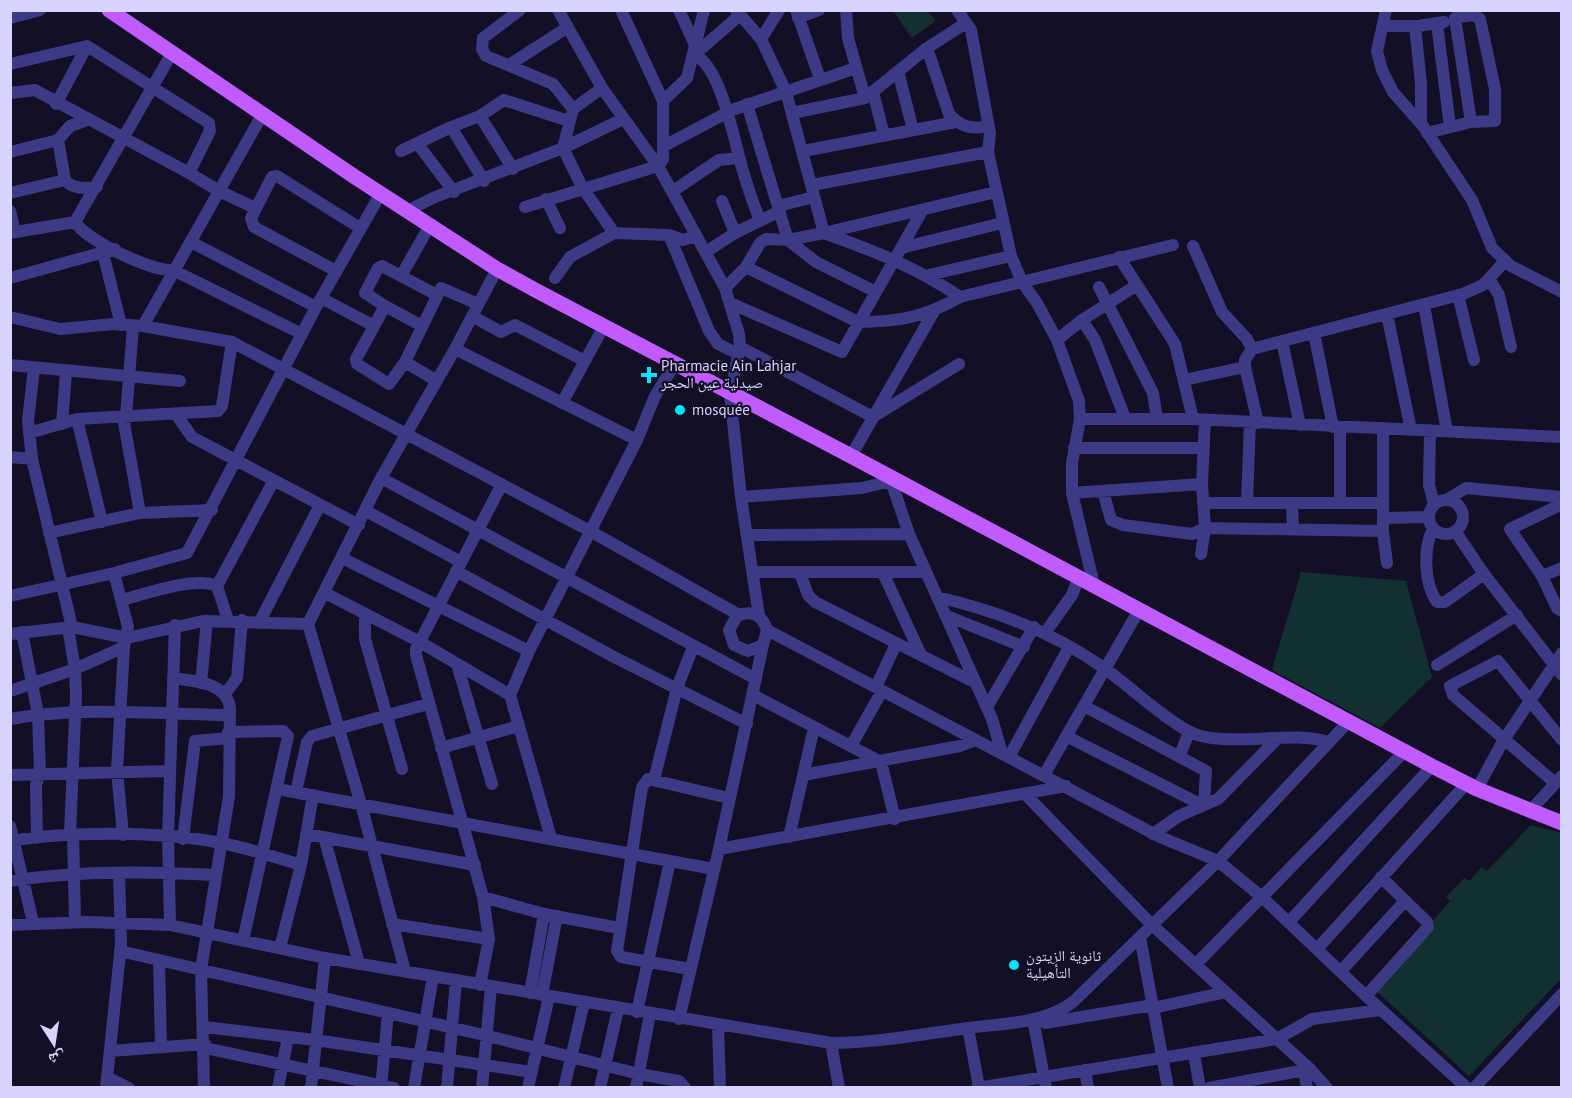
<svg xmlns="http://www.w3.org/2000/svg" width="1572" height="1098" viewBox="0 0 1572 1098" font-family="'PT Sans','Noto Naskh Arabic',sans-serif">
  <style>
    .green { fill: #12302f }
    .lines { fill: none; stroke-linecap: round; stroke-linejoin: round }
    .minor { stroke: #3d3a85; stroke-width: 12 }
    .major { stroke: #c25bff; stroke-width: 15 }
    .poi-dot { fill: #00e5ff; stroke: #130f26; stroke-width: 2 }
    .labels { text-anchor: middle; stroke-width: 4.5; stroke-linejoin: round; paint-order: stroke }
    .poi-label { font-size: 15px; fill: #d9d4ff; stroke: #130f26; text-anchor: start }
  </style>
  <rect width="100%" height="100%" fill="#130f26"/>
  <path class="green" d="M893 11H928L936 21 912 38Z
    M1301 572 1406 581 1432 677 1380 728 1272 670Z
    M1531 825 1561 833V979L1469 1076 1374 989 1450 901 1446 897 1464 878 1470 881 1481 867 1487 871Z"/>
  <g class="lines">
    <path class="minor" d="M520 10 483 38 482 49 486 56 553 84 573 109
      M558 10 602 88 658 166 725 288 739 334 740 347 730 394 741 497 759 616
      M679 10 695 45 702 48 740 15
      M736 10 761 39 786 92 824 233C874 251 916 267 960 297
      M796 10 820 79
      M846 10 848 38 865 98
      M957 10 971 30 990 133 988 152 1011 256 1022 282 1037 303 1057 340 1079 401 1080 419 1072 463V493L1094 585
      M1386 10 1377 51 1382 70 1393 92 1423 126 1472 200 1492 248 1511 266 1562 292
      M10 18 40 10
      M798 18 819 10
      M1455 18 1471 122
      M1437 24 1450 127
      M1383 26H1418L1444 22
      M1415 26 1421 84V124
      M761 39 779 10
      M927 48 949 114C961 127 972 130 989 126
      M694 55C721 64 735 145 743 171 748 188 753 204 760 220
      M10 64 87 46 209 123 210 131 189 173
      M509 65 568 27
      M898 71 913 130
      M602 88 573 109 563 148 582 187 614 233 669 235 683 240 696 236
      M873 92 884 135
      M10 93 35 90 189 173 219 191 255 208
      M663 101 687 78 704 10
      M56 104 87 46
      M747 104 788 240 816 262 876 292
      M792 113 865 98 927 48 966 23
      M480 116 513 169
      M87 120 70 126 58 140 65 180C73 190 86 188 97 187
      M451 127 484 181
      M1427 133 1471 122 1495 121V89L1480 19 1474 15 1458 17
      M417 143 454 192
      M664 146 732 110 856 68
      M401 151 451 127 480 116 504 100 569 121
      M803 151 956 122
      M10 152 58 140
      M812 185 988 152
      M673 191 719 160 739 158
      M10 193 65 180
      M546 199 560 228
      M722 201 735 233
      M778 206 814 197
      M525 207 658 166 663 159V101L621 10
      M409 210 435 197 563 148 623 119
      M10 211 15 232
      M75 222C88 241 150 271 173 270L302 334
      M10 233 75 222 172 53
      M669 235 709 331 718 344 738 354
      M191 242 316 307
      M1193 246 1222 312 1247 339 1252 349
      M901 248 1002 223
      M706 252 735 233 780 211
      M103 253 121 325
      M1119 257 1175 344 1193 419
      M746 267 858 322C898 322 925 317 960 297L1173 245
      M336 271 254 227 251 218 272 177 277 176 360 228
      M929 275 1011 256
      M401 276 430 225
      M10 278 115 249
      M555 278 570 257 614 233
      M1489 279 1499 295 1511 347
      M1099 287 1153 393 1157 419
      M725 288 746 267 760 243 766 239 788 240 824 233 996 192
      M1458 295 1474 360
      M321 298 374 326
      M730 303 842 352 922 211
      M1424 305 1447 431
      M385 306 365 293 378 268 382 266 437 295
      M1387 314 1411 430
      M472 316 501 332 515 325 519 327 585 361
      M10 317 60 329 114 324 143 326 232 342 590 531 739 615
      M1082 320 1095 340 1125 418
      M143 326 262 115
      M1314 333 1333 427
      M1057 340 1082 320 1137 285
      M1282 341 1300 425
      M740 347 873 417 959 364
      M455 349 637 440
      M405 362 389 384 357 364 356 359 385 306 422 326
      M10 365 180 381
      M34 368 28 421 32 459 72 627
      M1184 380 1245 367
      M437 381 405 362 441 288 478 304
      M562 403 604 326
      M176 414 192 437 359 525
      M123 417 140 513
      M126 417 133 326
      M77 419 102 522
      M1080 419H1193L1562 437
      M1258 423 1245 367V360L1252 349 1463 294 1483 285 1505 261
      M62 424 66 372
      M1340 427V503
      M1383 429V531L1387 563
      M1430 430 1429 485 1434 504
      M29 433 77 419 218 411 222 406 232 342
      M1074 448H1203
      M851 456 933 313
      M10 457 32 459
      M889 475 909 534 992 719 1002 753
      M381 478 756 679
      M1103 491 1111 520 1123 525 1192 534 1205 528 1383 531
      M1072 493 1202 484
      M741 497 862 488 891 481
      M1448 499 1466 488 1562 497
      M1429 517a17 17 0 1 1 34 0a17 17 0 1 1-34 0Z
      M1247 502 1250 422
      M1203 503H1383
      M1292 504 1293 528
      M1562 504 1510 529 1542 576 1557 608 1562 611
      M366 511 461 562
      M1383 518 1428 517
      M1433 529C1423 548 1424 584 1437 602H1445L1484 574
      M1455 531 1484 574 1562 675
      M49 533 140 513 212 510
      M747 535 909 534
      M1201 554 1205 528 1202 484 1205 420
      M342 558 529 651
      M456 571 614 657 747 724
      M753 572H926
      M114 573 128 627 124 647 117 771 123 835
      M800 573 808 595 815 602 976 683
      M883 573 921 655
      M1542 576 1562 568
      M325 593 420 642 510 695
      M10 596 114 573 187 553 316 307 381 193
      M937 597C998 611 1053 632 1104 668 1132 688 1158 714 1188 731 1223 750 1289 729 1328 742
      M122 600C145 594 195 576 217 586
      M365 614V639L402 769
      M947 616 1024 647
      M228 620 217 586 274 480
      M260 621 320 505
      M68 628 75 669 76 695 70 834
      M767 630 763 645 748 651 734 645 729 630 737 616C751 610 762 614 767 630L1160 837 1218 861 1263 898 1366 996 1467 1088
      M22 632 38 714 40 773 36 785 37 838
      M1045 633 1072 595 1079 577
      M10 634 72 627 127 638 203 621 308 624
      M457 664 492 784
      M1437 665 1517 615
      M173 678C194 681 228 682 230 709L229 796 201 970 204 1088
      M201 683 207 621
      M876 687 896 644
      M10 691 75 669 124 647
      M225 694 237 678 242 620
      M753 695 881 762 895 819
      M1084 706 1206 771 1204 805 1179 816 1153 834
      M987 707 1034 627
      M10 719C81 706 157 714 229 715
      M228 732 283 731 288 736 243 941
      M1066 736 1202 805
      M851 746 882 691
      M441 748 519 726
      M1180 755 1189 732
      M1009 757 1069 647
      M10 775 169 771
      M803 775 960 746 976 740
      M1044 775 1139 610
      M654 780 677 688 693 647
      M1555 783 1453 695 1450 686 1498 661 1562 740
      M277 789 714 869
      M1477 789 1503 741 1562 653
      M296 792 307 742 312 736 428 704
      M1026 795 1151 924 1310 1069 1327 1088
      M1204 805 1218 799 1278 738
      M1530 811 1562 776
      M10 826 33 922
      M73 834 75 922
      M306 834 475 865
      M324 837 359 963
      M789 837 814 728
      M551 838 510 695 529 651 637 440 655 396 675 364
      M183 839 195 741 228 738
      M10 841C70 831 161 831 221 843 248 848 274 857 301 865
      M719 849 1066 786
      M10 881C77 870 148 871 215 875
      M483 897 544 914 619 928
      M1289 922 1432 766
      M392 924 489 939
      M10 925 87 922 170 925 325 958 831 1043C878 1043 922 1034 968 1028 1003 1023 1046 1024 1074 1001L1218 861 1349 721
      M170 925 168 837 175 625
      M1140 937 1168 1088
      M280 948 301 865 313 795
      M1318 948 1466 784
      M120 951 488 1036 639 1074 679 1081 685 1088
      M159 960 161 1047
      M1196 964 1406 750
      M690 969 621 957 617 951 642 787 648 779 729 798
      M405 971 361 804 308 624 381 478 455 349 497 269
      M1341 971 1405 901
      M480 985 489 939 483 897 416 655V649L502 484
      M530 993 544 914
      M542 995 557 916
      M1366 996 1428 927 1427 922 1381 877
      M1153 1008 1226 992
      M637 1012 670 861
      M679 1019 719 849 763 645
      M1033 1019 1046 1088
      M1045 1023 1153 1005
      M718 1026 720 1088
      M205 1027 315 1040 532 1072
      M968 1028 979 1087
      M831 1043 839 1088
      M205 1048 394 1088
      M110 1051 205 1044
      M1194 1054 1200 1088
      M1085 1070 1088 1088
      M1304 1070 1307 1088
      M107 1077 129 1088
      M106 1088 121 944 119 873
      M278 1088 288 1037
      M311 1088 325 958
      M381 1088 388 1013
      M414 1088 433 976
      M447 1088 456 980
      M482 1088 491 987
      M528 1088 549 997
      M564 1088 584 1002
      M600 1088 618 1009
      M636 1088 650 1014
      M977 1088 1277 1039 1312 1019 1381 1010
      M1209 1088 1310 1069
      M1474 1088 1562 994"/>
    <path class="major" d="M109 10 355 177 497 269 537 291 851 456 1432 766 1477 789 1562 823"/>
  </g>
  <g class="poi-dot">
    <path d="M646 366h6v6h6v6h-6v6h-6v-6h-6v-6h6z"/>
    <circle cx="680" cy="410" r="6"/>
    <circle cx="1014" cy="965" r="6"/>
  </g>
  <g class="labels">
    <g class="poi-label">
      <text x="661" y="371">Pharmacie Ain Lahjar<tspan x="661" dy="17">صيدلية عين الحجر</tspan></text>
      <text x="692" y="415">mosquée</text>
      <text x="1026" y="961">ثانوية الزيتون<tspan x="1026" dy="17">التأهيلية</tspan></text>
    </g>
  </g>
  <rect width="1572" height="1098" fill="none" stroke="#d9d4ff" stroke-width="24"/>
  <g transform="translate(54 1044) rotate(168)" stroke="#130f26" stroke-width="4.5" paint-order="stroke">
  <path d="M0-4.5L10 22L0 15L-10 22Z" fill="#d9d4ff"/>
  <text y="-9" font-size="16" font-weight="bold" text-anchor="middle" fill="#d9d4ff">ش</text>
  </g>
</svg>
